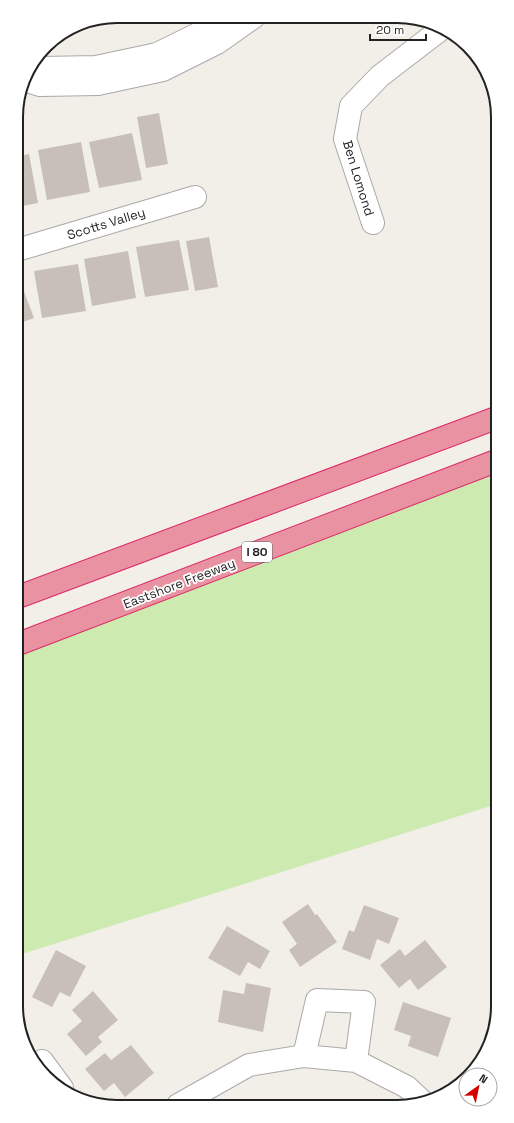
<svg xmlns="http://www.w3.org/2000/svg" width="514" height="1123" viewBox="0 0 514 1123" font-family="'Space Grotesk',sans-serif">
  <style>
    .grass { fill: #cdebb0 }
    .building { fill: #c7bfb8 }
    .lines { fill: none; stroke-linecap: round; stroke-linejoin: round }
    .minor-casing { stroke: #a9a9a9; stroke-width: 24 }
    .highway-casing { stroke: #dc2a67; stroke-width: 24 }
    .minor { stroke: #fff; stroke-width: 22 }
    .highway { stroke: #e892a2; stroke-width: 22 }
    .labels { text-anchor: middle; stroke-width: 3.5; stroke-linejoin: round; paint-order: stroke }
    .shield { fill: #fff; stroke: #646464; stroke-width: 1 }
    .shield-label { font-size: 12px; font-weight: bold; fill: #222 }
    .street-label { font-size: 13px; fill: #222; stroke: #fff }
    .rim { fill: none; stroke: #222; stroke-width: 2 }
  </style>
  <rect width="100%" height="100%" fill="#f2efe9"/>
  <path class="grass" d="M496 461 497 804 19 955 18 644Z"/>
  <path class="building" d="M159 113 168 164 146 168 137 117Z
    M132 133 142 180 99 188 89 142Z
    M81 142 90 192 47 200 38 150Z
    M29 154 38 203 17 207 16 157Z
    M209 237 218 287 195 291 186 241Z
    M179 240 189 290 145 297 136 247Z
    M128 251 136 298 92 306 84 259Z
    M78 264 86 311 42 318 34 271Z
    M17 273 34 318 17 324Z
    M308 904 315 915 317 914 337 942 300 967 289 950 297 944 282 922Z
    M364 905 399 918 389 944 377 939 370 960 342 949 349 930 354 932Z
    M227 926 270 951 260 969 248 962 240 976 208 958Z
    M425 940 447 967 418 990 410 979 399 988 380 965 400 949 405 956Z
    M56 950 86 966 70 997 60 992 52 1007 32 997Z
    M246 983 271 988 263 1032 218 1022 223 990 244 994Z
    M93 991 118 1020 98 1037 102 1042 86 1056 67 1034 82 1021 72 1010Z
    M403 1002 451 1018 438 1057 408 1046 411 1036 394 1030Z
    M131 1045 154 1073 125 1097 114 1083 104 1091 85 1069 105 1053 111 1060Z
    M290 1101V1104H269V1103Z"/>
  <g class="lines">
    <g class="minor-casing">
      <path id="minor" d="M32 65 42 68 96 67 157 54 208 29 225 17
        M24 80 40 85 98 84 163 70 217 43 254 17
        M373 223 345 139 351 106 380 76 440 30
        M17 250 195 197
        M304 1056 317 1000 364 1002 356 1061
        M39 1064 42 1061 62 1088
        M178 1105 249 1065 304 1056 356 1061 407 1087 424 1103"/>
    </g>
    <g class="highway-casing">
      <path id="highway" d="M18 597 496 418
        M18 644 496 461"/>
    </g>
    <use href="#minor" class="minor"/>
    <use href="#highway" class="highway"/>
  </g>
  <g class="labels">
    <rect class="shield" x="242" y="542" width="30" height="20" rx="3"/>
    <g class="shield-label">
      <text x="257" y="556">I 80</text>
    </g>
    <g class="street-label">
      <text transform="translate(359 178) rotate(73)" y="5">Ben Lomond</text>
      <text transform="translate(106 223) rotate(-17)" y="5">Scotts Valley</text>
      <text transform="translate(179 583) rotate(-21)" y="5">Eastshore Freeway</text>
    </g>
  </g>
  <path d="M0 0H514V1123H0ZM117 23H397A94 94 0 0 1 491 117V1006A94 94 0 0 1 397 1100H117A94 94 0 0 1 23 1006V117A94 94 0 0 1 117 23Z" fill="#fff" fill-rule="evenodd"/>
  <path class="rim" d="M117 23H397A94 94 0 0 1 491 117V1006A94 94 0 0 1 397 1100H117A94 94 0 0 1 23 1006V117A94 94 0 0 1 117 23Z"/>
  <g transform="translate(478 1087) rotate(33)"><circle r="19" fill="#ffffff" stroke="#a7a7a7"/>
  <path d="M0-3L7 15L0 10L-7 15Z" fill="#d40000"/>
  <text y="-6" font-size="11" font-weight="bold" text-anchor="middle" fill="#222222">N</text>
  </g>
  <path d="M370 34v6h56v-6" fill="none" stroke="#222222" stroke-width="2"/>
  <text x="376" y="34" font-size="12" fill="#222222" stroke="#ffffff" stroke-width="3" paint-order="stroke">20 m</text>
</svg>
